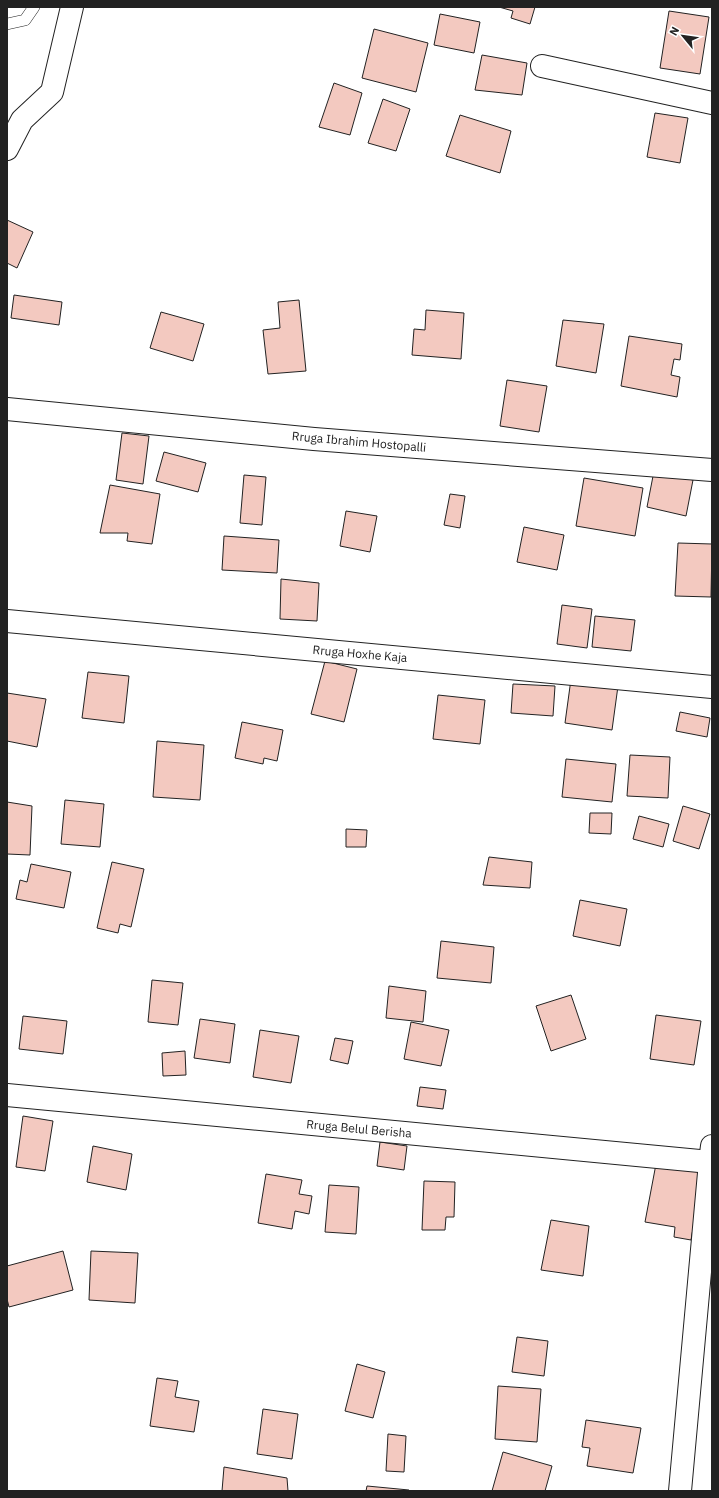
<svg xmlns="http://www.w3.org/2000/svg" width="719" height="1498" viewBox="0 0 719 1498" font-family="'IBM Plex Sans',sans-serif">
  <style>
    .building { fill: #f3c9c0; stroke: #222 }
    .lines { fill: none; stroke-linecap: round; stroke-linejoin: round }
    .lane-casing { stroke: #222; stroke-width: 12 }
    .street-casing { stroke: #222; stroke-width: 24 }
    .secondary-casing { stroke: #222; stroke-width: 24 }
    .lane { stroke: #fff; stroke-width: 11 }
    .street { stroke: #fff; stroke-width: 22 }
    .secondary { stroke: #fff; stroke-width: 22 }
    .labels { text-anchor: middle; stroke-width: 3; stroke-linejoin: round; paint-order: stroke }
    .street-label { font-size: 12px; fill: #222; stroke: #fff }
  </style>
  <rect width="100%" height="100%" fill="#fff"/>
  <path class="building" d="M499 7H535L530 24 511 18 513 11Z
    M669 11 709 17 700 74 660 68Z
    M440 14 480 22 474 53 434 45Z
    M374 29 428 43 416 92 362 78Z
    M482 55 527 63 522 95 475 90Z
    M334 83 362 93 350 135 319 127Z
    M383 99 410 109 396 151 368 143Z
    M655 113 688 118 680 163 647 157Z
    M460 115 511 131 500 173 446 156Z
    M7 220 33 232 17 268 7 263Z
    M14 295 62 302 59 325 11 318Z
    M299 300 306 371 268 374 263 330 280 328 278 302Z
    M426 310 464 313 461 359 412 355 414 329 425 330Z
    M161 312 204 324 193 361 150 348Z
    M563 320 604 324 596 373 556 366Z
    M629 336 682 344 680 360 674 359 671 375 680 377 677 397 621 386Z
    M507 380 547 386 539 432 500 426Z
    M122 433 149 436 143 484 116 480Z
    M164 452 206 463 198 492 156 481Z
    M654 471 693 480 686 516 647 507Z
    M244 475 266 477 262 525 240 523Z
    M584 478 643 488 635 536 576 526Z
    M110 485 160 494 152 544 127 541 128 533H100Z
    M450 494 465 496 460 528 444 525Z
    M346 511 377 516 370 552 340 546Z
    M524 527 564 535 557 570 517 562Z
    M224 536 279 540 277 573 222 570Z
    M678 543 712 544 711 597 675 596Z
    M281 579 319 583 317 621 280 619Z
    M562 605 592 609 587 648 557 644Z
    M595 616 635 620 631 651 592 647Z
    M325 661 357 669 344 722 311 714Z
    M88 672 129 676 124 723 82 718Z
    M571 679 618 686 612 730 565 723Z
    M513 684 555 686 553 716 511 713Z
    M7 693 46 699 37 747 7 741Z
    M438 695 485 700 480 744 433 739Z
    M680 712 710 718 707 737 676 731Z
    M242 722 283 730 277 761 264 758 263 764 235 758Z
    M157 741 204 745 200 800 153 797Z
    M630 755 670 757 668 798 627 796Z
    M566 759 616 764 612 802 562 797Z
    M65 800 104 804 100 847 61 844Z
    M7 802 32 806 30 855 7 854Z
    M683 806 710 814 699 849 673 841Z
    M590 813H612L611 834 589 833Z
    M639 816 669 824 663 847 633 839Z
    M346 829 367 830 366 847H346Z
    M489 857 532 862 530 888 483 885Z
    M112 862 144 869 131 927 120 924 118 933 97 928Z
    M31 864 71 872 64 908 16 899 20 880 27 882Z
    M580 900 627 909 620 946 573 936Z
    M441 941 494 947 491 983 437 978Z
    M152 980 183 983 178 1025 148 1022Z
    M389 986 426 991 423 1022 386 1018Z
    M571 995 586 1039 551 1051 536 1006Z
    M656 1015 701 1021 694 1065 650 1059Z
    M23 1016 67 1021 63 1054 19 1049Z
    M200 1019 235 1024 230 1063 194 1058Z
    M411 1022 449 1030 441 1066 404 1059Z
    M260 1030 299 1036 291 1083 253 1077Z
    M335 1038 353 1041 348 1064 330 1060Z
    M185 1051 186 1075 163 1076 162 1053Z
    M420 1087 446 1090 443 1109 417 1106Z
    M23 1116 53 1121 45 1171 16 1167Z
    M380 1142 407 1146 404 1170 377 1166Z
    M93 1146 132 1154 126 1190 87 1182Z
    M656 1164 703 1172 691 1240 674 1237 675 1227 645 1222Z
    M266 1174 302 1180 299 1194 312 1196 309 1214 295 1211 292 1229 258 1223Z
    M424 1181 455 1182 454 1217H446L445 1230H422Z
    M329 1185 359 1187 356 1234 325 1232Z
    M551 1220 589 1226 583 1276 541 1270Z
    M63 1251 73 1290 9 1307 7 1299V1266Z
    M91 1251 138 1253 135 1303 89 1300Z
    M517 1337 548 1341 544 1376 512 1372Z
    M357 1364 385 1372 373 1418 345 1411Z
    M157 1378 178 1381 175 1397 199 1401 194 1432 150 1426Z
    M498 1386 541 1389 537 1442 495 1439Z
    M263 1409 298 1414 292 1459 257 1454Z
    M586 1420 641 1428 633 1473 587 1466 590 1448 582 1447Z
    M388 1434 406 1436 404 1472 386 1471Z
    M503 1452 552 1466 545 1491H492Z
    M224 1467 287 1478 288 1491H222Z
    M367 1486 409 1490V1491H366Z"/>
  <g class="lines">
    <g class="lane-casing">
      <path id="lane" d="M7 24 25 20 34 7"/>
    </g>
    <g class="street-casing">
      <path id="street" d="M542 66 712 103
        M7 149 22 120 52 92 72 7
        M7 409 314 439 712 470
        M7 621 712 687
        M680 1491 710 1162 712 1163"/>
    </g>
    <g class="secondary-casing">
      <path id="secondary" d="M7 1095 710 1162 712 1146"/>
    </g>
    <use href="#lane" class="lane"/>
    <use href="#street" class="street"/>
    <use href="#secondary" class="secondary"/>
  </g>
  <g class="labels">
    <g class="street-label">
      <text transform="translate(359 442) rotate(5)" y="4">Rruga Ibrahim Hostopalli</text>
      <text transform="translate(360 654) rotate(5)" y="4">Rruga Hoxhe Kaja</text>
      <text transform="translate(359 1129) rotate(5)" y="4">Rruga Belul Berisha</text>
    </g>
  </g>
  <rect width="719" height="1498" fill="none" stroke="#222222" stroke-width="16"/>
  <g transform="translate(683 36) rotate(299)" stroke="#ffffff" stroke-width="3" paint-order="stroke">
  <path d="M0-3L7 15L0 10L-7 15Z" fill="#222222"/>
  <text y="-6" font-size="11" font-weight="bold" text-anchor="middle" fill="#222222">N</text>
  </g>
</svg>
